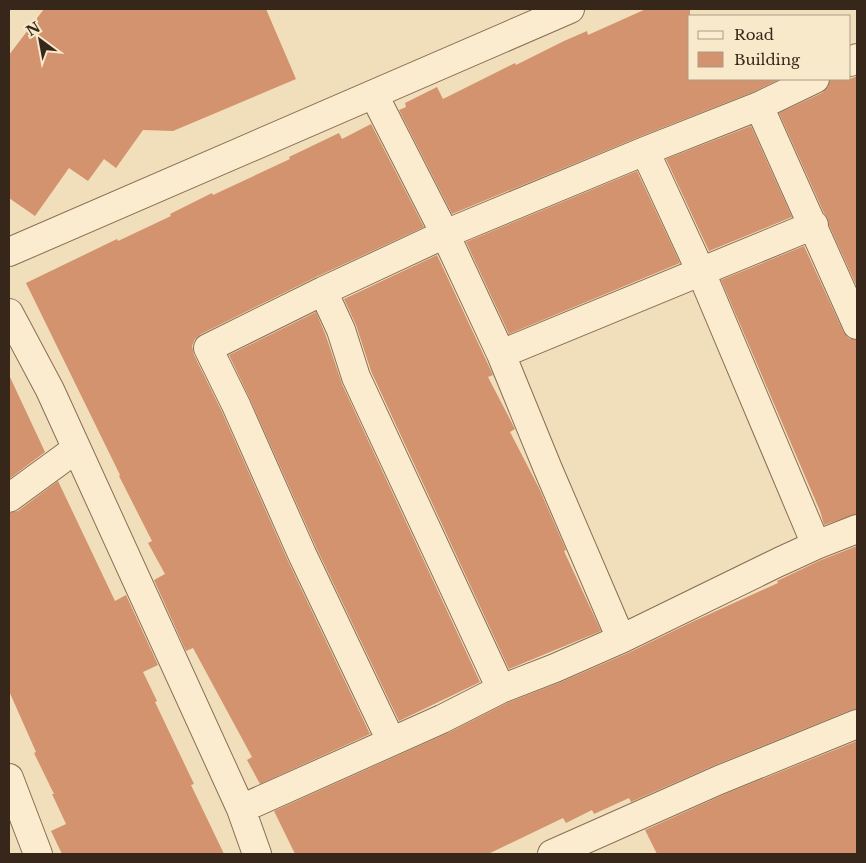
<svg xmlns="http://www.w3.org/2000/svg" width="866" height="863" viewBox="0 0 866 863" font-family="'Libre Baskerville',serif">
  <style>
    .building { fill: #d2936e }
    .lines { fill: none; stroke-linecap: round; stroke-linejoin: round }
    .minor-casing { stroke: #896e54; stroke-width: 30 }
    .minor { stroke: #fbeccf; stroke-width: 28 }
  </style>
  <rect width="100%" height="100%" fill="#f1debb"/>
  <path class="building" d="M44 9H266L296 79 173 131 143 130 116 168 104 159 88 181 69 168 35 216 9 198V55Z
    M646 9H690V79H780L753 92 639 137 452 214 399 110 406 107 405 103 437 87 443 99 515 63 516 65 564 41 587 31 588 35Z
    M857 76V287L829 225 828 219 824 213 779 113 822 93 828 87 830 79H850Z
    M371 124 424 227 316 277 201 334 195 339 192 346 194 355 222 412 288 561 370 734 260 784 247 760 252 757 193 648 186 651 154 580 165 574 148 543 152 541 119 476 120 475 26 283 117 239 118 241 171 216 170 214 212 193 213 195 290 159 289 157 339 133 342 139Z
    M751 126 792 217 709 251 666 159Z
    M637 171 680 263 509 334 466 242Z
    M804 246 843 331 848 338 857 340V514L824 525 820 511 721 280Z
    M437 255 493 375 488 377 515 429 510 432 539 488 566 550 564 551 601 631 509 669 371 371 356 325 344 299Z
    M316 312 326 336 342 384 480 682 399 721 316 547 250 399 229 355Z
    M9 375 45 452 9 479Z
    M58 481 115 601 126 595 158 665 143 672 157 701 155 702 194 784 191 785 224 854H62L51 831 66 824 52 794H54L34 753 36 752 9 691V513L18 511Z
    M857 546V709L851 710 713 766 631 802 629 798 594 814 592 810 566 823 563 818 488 854H295L274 811 448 733 507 703 561 682 628 653 692 622 778 583 777 581 821 560Z
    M857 741V854H657L645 830 725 794Z"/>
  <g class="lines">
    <g class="minor-casing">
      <path id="minor" d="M850 62 857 58
        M374 95 445 234 501 354 548 469 621 639
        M759 106 857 325
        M645 151 701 272 816 545
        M9 252 570 9
        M323 291 341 330 356 377 501 689
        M9 313 50 390 241 809 257 854
        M501 354 814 225
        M9 498 76 449
        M391 741 302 554 236 405 208 348 323 291 445 234 645 151 759 106 815 79
        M9 778 38 854
        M241 809 442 719 501 689 555 668 621 639 779 562 816 545 857 529
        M552 854 719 780 857 724"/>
    </g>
    <use href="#minor" class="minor"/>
  </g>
  <rect width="866" height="863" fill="none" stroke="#37271a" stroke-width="20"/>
  <rect x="688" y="15" width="162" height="65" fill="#f8e9cb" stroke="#ab9b84"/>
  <rect x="698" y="31" width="25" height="8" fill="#fbeccf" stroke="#ab9b84"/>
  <text x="734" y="40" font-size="15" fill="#37271a">Road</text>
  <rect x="698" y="52" width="25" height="15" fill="#d2936e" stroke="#ab9b84"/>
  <text x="734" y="65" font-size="15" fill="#37271a">Building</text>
  <g transform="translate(40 40) rotate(328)" stroke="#f8e9cb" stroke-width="4" paint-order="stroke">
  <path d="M0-4L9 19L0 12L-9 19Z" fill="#37271a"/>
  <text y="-8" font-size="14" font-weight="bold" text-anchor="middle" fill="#37271a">N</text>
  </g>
</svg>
